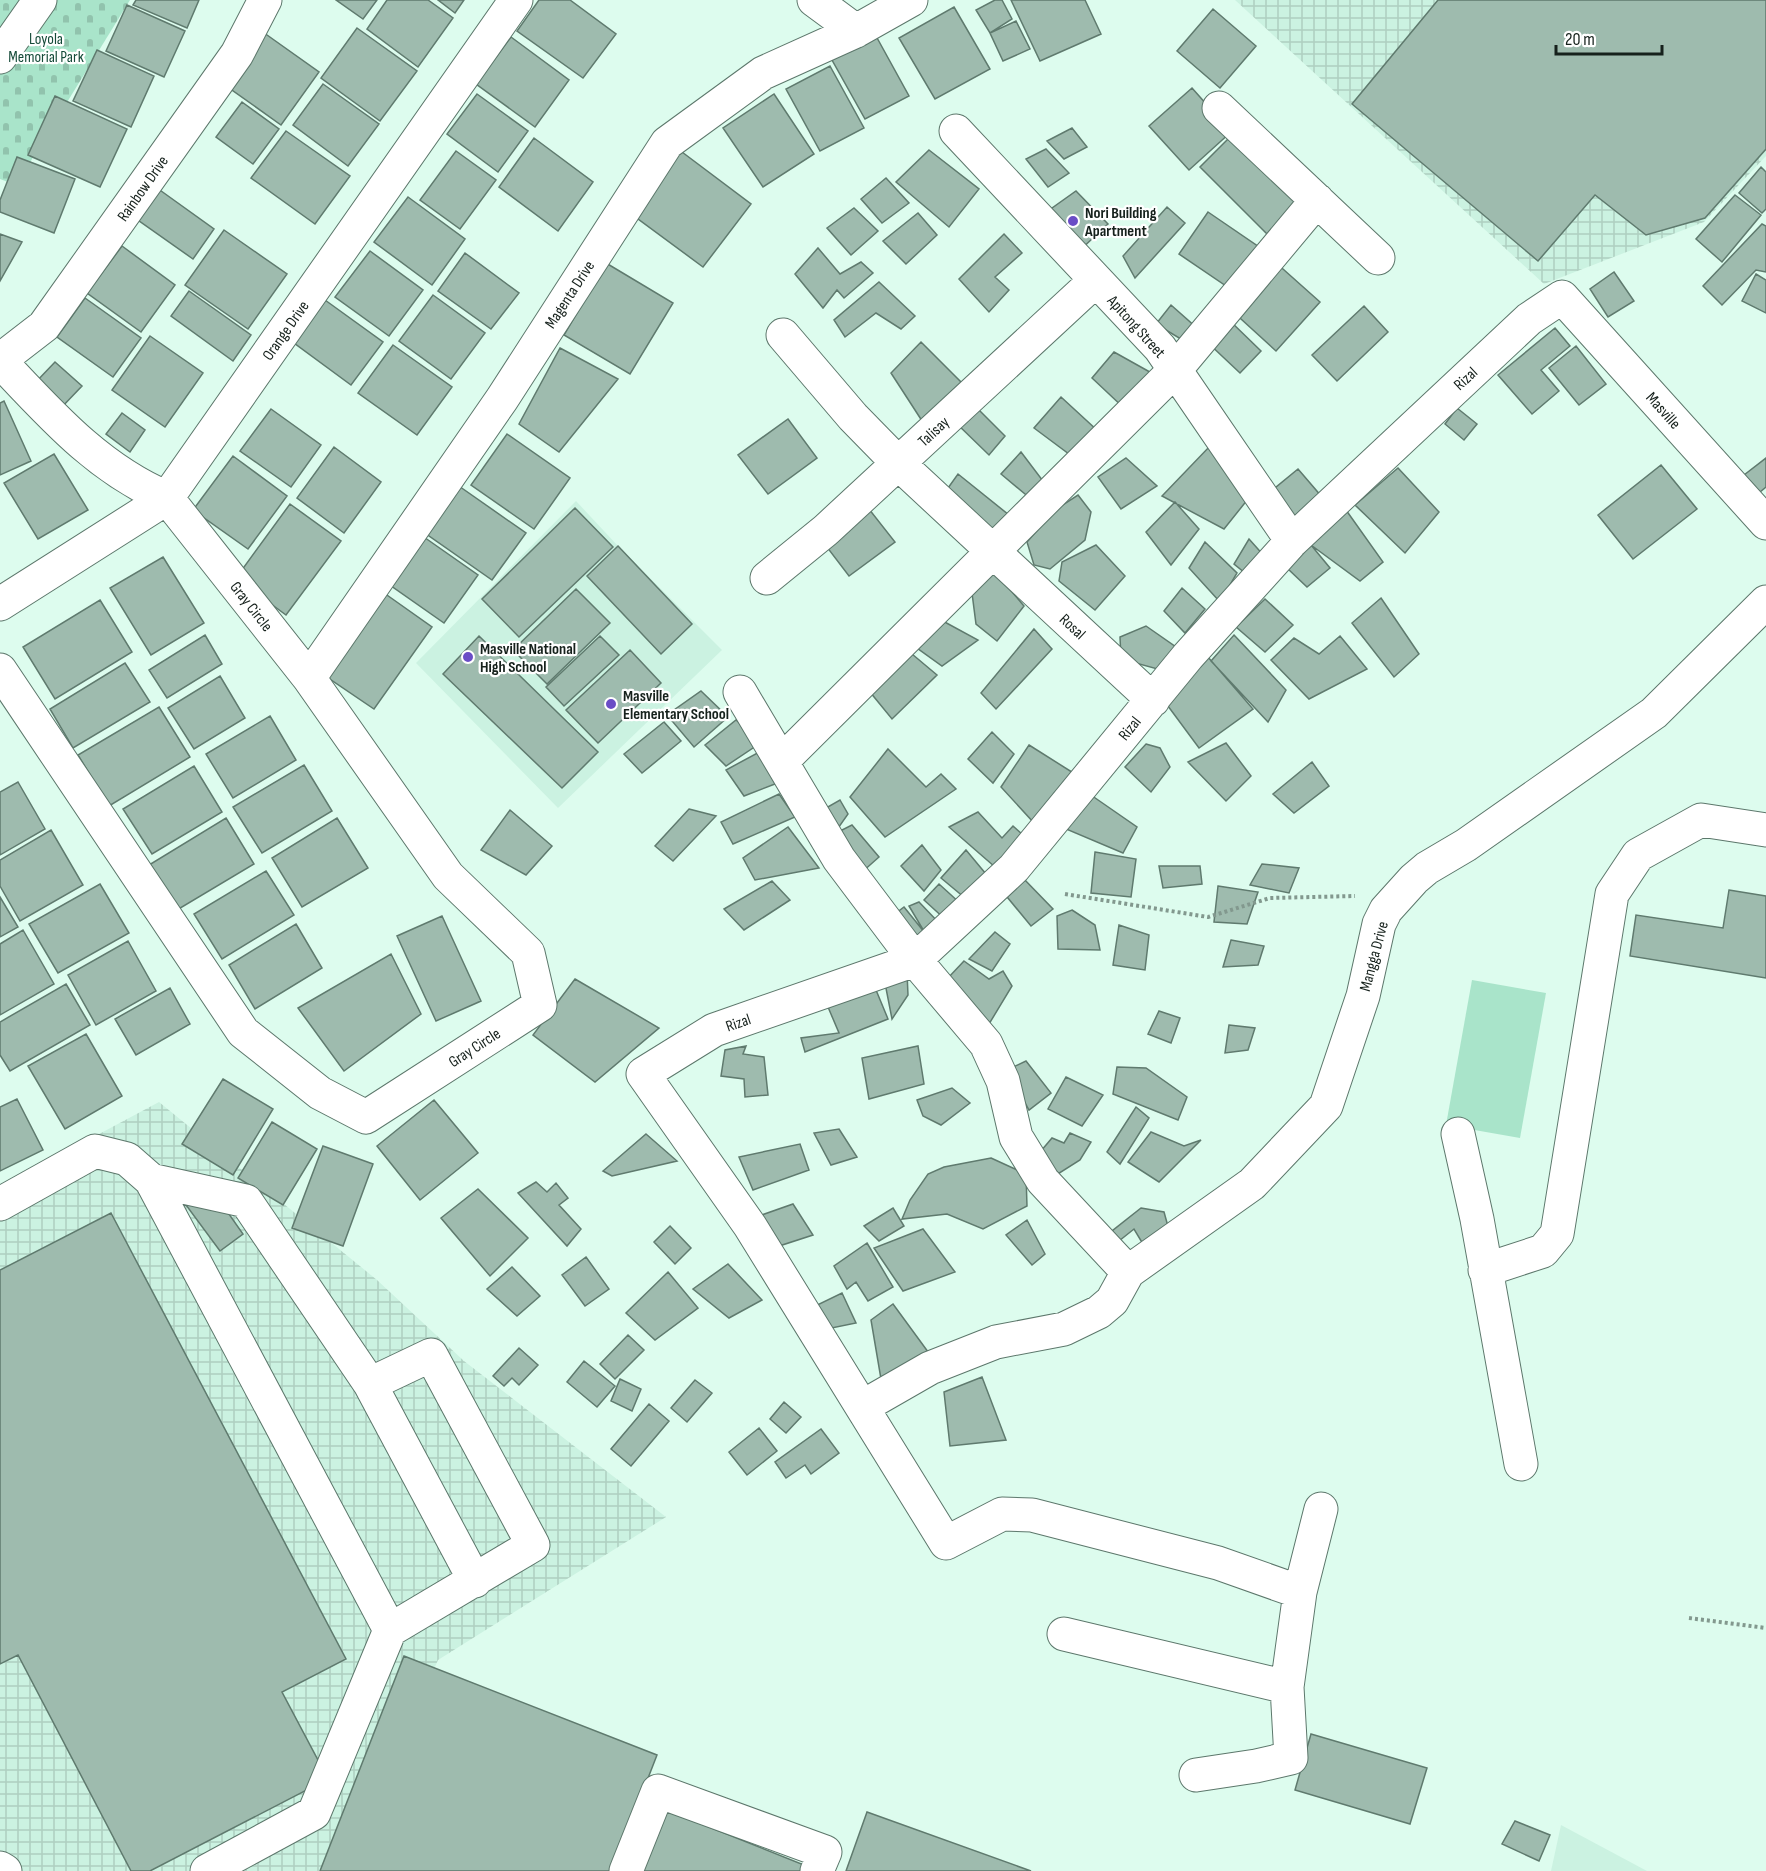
<svg xmlns="http://www.w3.org/2000/svg" width="1766" height="1871" viewBox="0 0 1766 1871" font-family="'Sofia Sans Condensed',sans-serif">
  <style>
    .built { fill: #cbf2e1 }
    .industrial { fill: url(#industrial-grid) }
    .grass { fill: #a9e4ca }
    .cemetery { fill: url(#cemetery-stones) }
    .building { fill: #9ebbae; stroke: #5f7a6e; stroke-width: 1.5 }
    .lines { fill: none; stroke-linecap: round; stroke-linejoin: round }
    .minor-casing { stroke: #5c776b; stroke-width: 35 }
    .path { stroke: #82988e; stroke-width: 4; stroke-dasharray: 3 3; stroke-linecap: butt }
    .minor { stroke: #fff; stroke-width: 33 }
    .poi-dot { fill: #6a4dc6; stroke: #fff; stroke-width: 2 }
    .labels { text-anchor: middle; stroke-width: 4.5; stroke-linejoin: round; paint-order: stroke }
    .park-label { font-size: 16px; fill: #144a38; stroke: #fff }
    .street-label { font-size: 16px; fill: #16211c; stroke: #fff }
    .poi-label { font-size: 16px; font-weight: bold; fill: #16211c; stroke: #fff; text-anchor: start }
  </style>
  <defs>
    <pattern id="industrial-grid" width="8" height="8" patternUnits="userSpaceOnUse" patternTransform="scale(1.5)"><rect width="8" height="8" fill="#cbf2e1"/><path d="M0 4h8M4 0v8" fill="none" stroke="#aecfc0"/></pattern>
    <pattern id="cemetery-stones" width="16" height="16" patternUnits="userSpaceOnUse" patternTransform="scale(1.5)"><rect width="16" height="16" fill="#a9e4ca"/><path d="M2 7V4a2 2 0 0 1 4 0v3zM10 15v-3a2 2 0 0 1 4 0v3z" fill="#91c3ad"/></pattern>
  </defs>
  <rect width="100%" height="100%" fill="#ddfcee"/>
  <path class="built" d="M576 501 618 546 722 650 558 808 416 663Z
    M1561 1825 1647 1871H1551Z"/>
  <path class="industrial" d="M1235 0H1766V156L1704 222 1544 284Z
    M159 1102 377 1280 464 1361 666 1517 438 1660 345 1871H0V1187Z"/>
  <path class="grass" d="M1472 980 1546 993 1520 1138 1446 1125Z"/>
  <path class="cemetery" d="M0 0H130L16 185 0 179Z"/>
  <path class="building" d="M136 0H199L187 28 133 5Z
    M336 0H377L363 19Z
    M387 0H428L453 18 418 67 367 29Z
    M438 0H464L455 13Z
    M539 0H570L616 34 583 78 517 31Z
    M995 0H1002L1012 19 990 33 976 10Z
    M1011 0H1085L1101 34 1040 61Z
    M1438 0H1766V149L1705 218 1646 235 1595 195 1538 261 1352 104Z
    M127 5 185 31 164 77 106 51Z
    M954 7 990 69 935 99 899 38Z
    M1213 9 1256 46 1220 88 1177 51Z
    M1016 21 1030 49 1003 61 990 33Z
    M357 28 417 71 380 121 321 78Z
    M260 30 319 72 281 125 222 83Z
    M876 36 909 96 865 119 832 60Z
    M511 37 569 80 535 127 476 84Z
    M97 50 154 76 131 127 73 101Z
    M830 66 864 128 820 151 786 89Z
    M323 84 379 124 348 166 293 125Z
    M1192 88 1231 132 1189 170 1149 126Z
    M477 94 528 131 498 172 447 134Z
    M774 94 814 154 763 187 723 128Z
    M55 96 127 129 100 187 28 155Z
    M242 102 279 129 253 164 216 137Z
    M1072 128 1087 147 1064 159 1047 141Z
    M286 131 350 176 315 224 251 178Z
    M1236 131 1303 199 1267 234 1200 167Z
    M534 138 593 182 558 231 499 187Z
    M678 149 751 204 703 267 630 213Z
    M1046 149 1069 173 1048 187 1026 159Z
    M929 150 979 189 949 227 896 182Z
    M456 151 496 180 460 229 420 200Z
    M17 157 75 179 54 233 0 212V200Z
    M1761 167 1766 172V209L1762 213 1739 193Z
    M886 178 909 203 882 223 861 199Z
    M157 188 214 229 193 259 135 218Z
    M1076 191 1108 224 1078 252 1038 218Z
    M1735 195 1761 215 1722 262 1696 239Z
    M408 197 465 239 432 285 374 242Z
    M1167 207 1185 223 1135 278 1123 256Z
    M854 208 878 231 851 255 827 228Z
    M1208 212 1262 249 1232 290 1179 254Z
    M918 213 937 235 906 264 883 241Z
    M1762 224 1766 226V272L1756 270 1722 305 1703 286Z
    M224 230 287 274 248 329 185 285Z
    M0 234 22 242 0 281Z
    M1004 234 1022 253 995 277 1009 290 989 312 959 279Z
    M122 246 175 285 141 332 87 293Z
    M818 248 840 274 861 262 873 273 844 298 837 290 823 308 795 274Z
    M370 251 423 290 389 336 335 297Z
    M465 253 519 293 491 329 438 291Z
    M1274 261 1320 302 1276 351 1230 309Z
    M606 263 673 303 630 374 564 335Z
    M1614 272 1634 301 1608 317 1590 289Z
    M1756 274 1766 280V313L1742 301Z
    M879 282 915 316 901 329 876 313 845 337 834 320Z
    M189 291 251 335 233 361 171 316Z
    M433 295 485 333 451 379 399 341Z
    M85 298 141 338 113 377 57 337Z
    M325 300 383 342 351 385 294 343Z
    M1171 305 1198 329 1189 344 1156 324Z
    M1364 306 1388 332 1337 381 1312 355Z
    M1227 318 1261 351 1240 373 1206 341Z
    M1555 328 1570 346 1541 370 1559 391 1532 414 1498 375Z
    M150 336 203 373 165 427 112 390Z
    M921 342 968 389 926 427 891 373Z
    M393 345 452 387 417 435 358 393Z
    M1576 346 1606 384 1579 405 1549 368Z
    M560 348 618 379 559 452 519 424Z
    M1114 352 1157 376 1125 409 1092 378Z
    M55 362 82 386 60 409 34 384Z
    M1061 397 1099 432 1073 457 1034 428Z
    M4 401 31 461 0 475V403Z
    M972 403 1005 436 989 455 954 421Z
    M1457 408 1477 424 1464 440 1445 424Z
    M271 409 321 445 291 487 240 451Z
    M122 413 145 430 130 452 106 434Z
    M788 419 817 458 768 494 738 455Z
    M507 434 570 478 534 529 471 485Z
    M1210 446 1252 494 1224 529 1162 496Z
    M334 447 381 482 344 533 297 498Z
    M1021 452 1043 481 1031 499 1001 474Z
    M54 454 88 510 38 539 4 483Z
    M233 456 287 496 248 549 193 510Z
    M1126 458 1157 486 1121 509 1098 477Z
    M1766 458V487L1760 492 1744 475Z
    M1661 465 1697 509 1633 559 1598 515Z
    M1398 468 1439 512 1405 553 1355 505Z
    M1298 469 1322 497 1289 526 1264 497Z
    M958 474 1014 519 993 542 943 495Z
    M456 484 526 533 492 580 422 531Z
    M1078 495 1091 512 1085 540 1050 569 1034 565 1027 542 1055 510Z
    M1175 502 1199 529 1171 565 1146 532Z
    M290 504 341 541 286 615 236 578Z
    M865 504 895 542 849 576 820 538Z
    M575 508 613 547 519 637 482 599Z
    M1346 510 1383 562 1360 581 1311 545Z
    M421 535 478 575 444 623 387 583Z
    M1249 539 1266 558 1250 577 1234 564Z
    M1205 542 1237 573 1220 602 1189 568Z
    M1096 545 1125 576 1095 610 1059 581 1062 562Z
    M1311 545 1330 568 1307 587 1287 568Z
    M618 546 692 624 661 654 587 576Z
    M163 557 204 623 151 655 110 588Z
    M995 572 1024 606 997 641 976 624 972 593Z
    M377 588 432 627 374 709 318 671Z
    M1182 588 1205 609 1185 633 1164 611Z
    M576 589 610 623 547 684 513 650Z
    M1381 598 1419 654 1394 677 1352 623Z
    M1265 599 1293 625 1265 652 1236 627Z
    M100 600 132 652 55 699 23 647Z
    M941 620 978 640 942 666 917 648Z
    M1146 626 1176 647 1161 670 1121 659 1120 637Z
    M1034 629 1052 649 996 709 981 693Z
    M205 635 222 664 167 698 149 670Z
    M1234 635 1286 690 1268 722 1211 661Z
    M479 636 598 752 562 788 443 674Z
    M600 636 619 655 564 706 546 687Z
    M1340 636 1367 669 1309 699 1271 660 1294 638 1319 654Z
    M630 650 661 683 598 743 566 710Z
    M912 654 937 675 892 719 870 692Z
    M1207 656 1253 709 1199 748 1165 702Z
    M125 663 150 702 73 748 50 709Z
    M220 676 245 718 194 749 168 708Z
    M701 691 728 717 694 747 667 715Z
    M159 707 190 757 109 806 78 755Z
    M270 716 296 760 233 798 206 754Z
    M736 720 762 742 726 766 705 745Z
    M664 722 681 741 642 773 624 754Z
    M992 732 1014 754 993 783 968 759Z
    M1226 743 1251 776 1226 801 1188 762Z
    M1146 744 1160 748 1170 767 1151 792 1125 767Z
    M1029 745 1075 774 1035 824 1001 787Z
    M888 749 926 787 941 774 956 789 885 837 850 797Z
    M763 750 780 782 744 796 726 770Z
    M1312 762 1329 786 1294 813 1273 794Z
    M304 765 332 811 262 853 233 807Z
    M194 766 222 812 152 854 123 809Z
    M18 782 45 829 0 855V792Z
    M1088 793 1137 827 1123 853 1066 829Z
    M779 794 795 817 733 844 721 822Z
    M840 800 848 814 834 834 819 812Z
    M689 809 716 816 673 861 655 846Z
    M510 810 552 846 526 875 481 850Z
    M978 812 1002 838 1013 826 1022 834 995 867 949 827Z
    M226 818 254 864 177 910 149 865Z
    M337 818 368 868 302 907 272 858Z
    M852 825 879 857 861 873 834 834Z
    M788 827 819 868 755 880 743 858Z
    M51 830 83 885 20 921 0 886V860Z
    M922 845 941 870 924 891 901 866Z
    M966 850 986 874 965 898 941 878Z
    M1095 852 1136 859 1131 897 1091 893Z
    M1262 864 1299 868 1289 893 1250 885Z
    M1159 866H1200L1202 884 1163 888Z
    M266 871 294 915 222 959 194 914Z
    M1022 877 1053 909 1031 926 1003 892Z
    M772 881 790 900 744 930 724 909Z
    M100 884 129 933 58 973 29 924Z
    M939 884 961 904 947 921 924 900Z
    M1218 886 1258 892 1247 924 1214 922Z
    M1729 890 1766 896V978L1630 956 1636 915 1723 928Z
    M0 897 18 927 0 937Z
    M919 902 941 925 925 933 909 906Z
    M904 907 925 933 908 948 887 920Z
    M1072 910 1095 925 1100 950 1058 949 1057 916Z
    M442 916 481 1001 436 1021 397 936Z
    M296 924 322 968 255 1009 229 965Z
    M1119 925 1149 935 1145 970 1113 965Z
    M23 930 54 984 0 1015V944Z
    M995 932 1010 944 992 971 969 959Z
    M1231 940 1264 946 1258 965 1223 967Z
    M128 941 156 991 96 1025 68 975Z
    M391 954 421 1014 344 1071 298 1008Z
    M964 961 989 979 1003 971 1012 986 986 1029 947 979Z
    M907 972 908 995 892 1019 884 978Z
    M575 979 659 1028 595 1082 533 1035Z
    M66 984 90 1025 10 1071 0 1055V1022Z
    M170 988 190 1024 136 1055 115 1019Z
    M876 990 888 1019 805 1052 801 1038 839 1033 828 1007Z
    M1159 1011 1180 1018 1171 1043 1148 1034Z
    M1229 1025 1255 1028 1248 1050 1225 1053Z
    M86 1034 122 1096 65 1129 28 1066Z
    M746 1046 743 1054 764 1057 768 1095 745 1097 744 1079 721 1076 725 1050Z
    M918 1046 924 1084 869 1099 862 1058Z
    M1026 1061 1051 1093 1029 1110 1007 1070Z
    M1117 1067 1146 1068 1187 1097 1178 1120 1113 1094Z
    M1066 1077 1103 1095 1082 1126 1048 1109Z
    M223 1079 273 1109 233 1175 182 1144Z
    M952 1088 970 1103 941 1125 923 1116 917 1100Z
    M17 1099 43 1150 0 1171V1107Z
    M434 1100 478 1153 420 1200 377 1146Z
    M1136 1107 1149 1118 1120 1164 1107 1152Z
    M272 1122 317 1149 283 1205 238 1178Z
    M839 1129 857 1157 831 1165 814 1133Z
    M1151 1132 1184 1146 1201 1140 1159 1182 1128 1162Z
    M1070 1133 1091 1142 1080 1160 1050 1179 1035 1158 1052 1138 1064 1143Z
    M646 1134 677 1161 612 1176 603 1171Z
    M800 1144 809 1170 753 1190 739 1157Z
    M323 1146 373 1164 343 1246 292 1228Z
    M991 1158 1026 1174 1027 1206 983 1229 947 1214 902 1219 910 1200 928 1174 944 1167Z
    M536 1182 547 1192 556 1183 568 1198 559 1205 581 1229 567 1246 518 1193Z
    M478 1189 528 1238 490 1276 441 1218Z
    M217 1197 243 1234 220 1251 186 1205Z
    M793 1204 813 1235 776 1247 756 1217Z
    M893 1208 904 1226 879 1241 864 1226Z
    M1141 1208 1164 1212 1169 1230 1146 1249 1134 1229 1119 1241 1112 1231Z
    M111 1213 346 1659 282 1692 328 1779 150 1871H131L18 1655 0 1664V1270Z
    M1027 1220 1045 1254 1032 1265 1006 1235Z
    M670 1226 691 1248 675 1264 654 1242Z
    M923 1229 955 1272 903 1291 874 1248Z
    M867 1243 893 1287 868 1301 856 1282 847 1289 834 1266Z
    M586 1257 609 1289 585 1306 562 1275Z
    M728 1264 762 1300 729 1318 693 1289Z
    M512 1267 540 1296 517 1316 487 1289Z
    M668 1272 698 1308 655 1340 626 1313Z
    M842 1293 856 1323 822 1330 813 1307Z
    M893 1304 934 1360 882 1385 871 1320Z
    M628 1335 644 1350 615 1379 600 1364Z
    M519 1348 538 1365 519 1385 512 1378 504 1386 493 1376Z
    M584 1361 615 1386 597 1407 567 1382Z
    M982 1377 1006 1440 950 1446 944 1392Z
    M620 1379 641 1389 632 1411 611 1401Z
    M695 1380 712 1393 687 1422 671 1408Z
    M784 1402 801 1417 786 1433 770 1419Z
    M649 1404 669 1421 631 1466 611 1449Z
    M759 1428 777 1451 747 1475 729 1452Z
    M821 1429 839 1453 811 1474 805 1465 786 1478 775 1462Z
    M404 1656 657 1755 612 1871H320Z
    M1311 1734 1427 1768 1410 1824 1295 1790Z
    M659 1807 814 1869V1871H635Z
    M867 1812 1031 1871H846Z
    M1515 1821 1550 1835 1539 1861 1502 1844Z"/>
  <g class="lines">
    <g class="minor-casing">
      <path id="minor" d="M814 0 856 31
        M0 57 40 0
        M1219 108 1378 258
        M956 131 1160 348 1292 541
        M783 335 853 417 898 463 1153 700
        M0 360 44 326 237 54 265 0
        M0 361C50 414 98 469 167 498L309 678 448 876 528 953 540 1005 366 1117 320 1093 243 1032 0 670
        M767 578 826 530 1096 280
        M0 604 167 498 516 0
        M309 678 502 399 667 143 763 73 856 31 911 0
        M740 692 839 859 915 960 986 1044 1003 1081 1016 1137 1043 1181 1128 1272
        M782 761 1175 370 1317 200
        M1458 1134 1477 1219 1521 1464
        M151 1180 246 1201 370 1384 475 1581
        M0 1204 95 1151 127 1159 151 1180 390 1630
        M1485 1270 1543 1251 1557 1234 1612 894 1638 855 1701 820 1766 830
        M862 1407 930 1368 996 1342 1064 1329 1099 1312 1112 1301 1128 1272 1252 1184 1326 1106 1363 996 1379 924 1386 910 1414 879 1427 868 1466 845 1654 713 1766 602
        M1300 1592 1218 1563 1032 1515 1002 1514 946 1543 750 1226 643 1074 714 1030 915 960 1014 868 1188 656 1292 541 1529 319 1562 297 1766 523
        M1064 1634 1287 1687
        M1196 1775 1256 1766 1291 1758 1287 1687 1300 1592 1321 1509
        M0 1868 5 1871
        M207 1871 314 1813 390 1630 533 1545 431 1355 370 1384
        M626 1871 658 1791 825 1852 817 1871"/>
    </g>
    <path class="path" d="M1065 894 1208 917 1270 898 1355 896
      M1689 1618 1766 1628"/>
    <use href="#minor" class="minor"/>
  </g>
  <g class="poi-dot">
    <circle cx="1073" cy="221" r="6"/>
    <circle cx="468" cy="657" r="6"/>
    <circle cx="611" cy="704" r="6"/>
  </g>
  <g class="labels">
    <g class="park-label">
      <text x="46" y="44">Loyola<tspan x="46" dy="18">Memorial Park</tspan></text>
    </g>
    <g class="street-label">
      <text transform="translate(142 188) rotate(-55)" y="6">Rainbow Drive</text>
      <text transform="translate(569 294) rotate(-57)" y="6">Magenta Drive</text>
      <text transform="translate(1137 326) rotate(48)" y="6">Apitong Street</text>
      <text transform="translate(285 330) rotate(-55)" y="6">Orange Drive</text>
      <text transform="translate(1465 378) rotate(-43)" y="6">Rizal</text>
      <text transform="translate(1664 410) rotate(48)" y="6">Masville</text>
      <text transform="translate(933 431) rotate(-43)" y="6">Talisay</text>
      <text transform="translate(252 606) rotate(52)" y="6">Gray Circle</text>
      <text transform="translate(1073 626) rotate(43)" y="6">Rosal</text>
      <text transform="translate(1129 728) rotate(-51)" y="6">Rizal</text>
      <text transform="translate(1373 956) rotate(-75)" y="6">Mangga Drive</text>
      <text transform="translate(738 1022) rotate(-19)" y="6">Rizal</text>
      <text transform="translate(474 1047) rotate(-33)" y="6">Gray Circle</text>
    </g>
    <g class="poi-label">
      <text x="1085" y="218">Nori Building<tspan x="1085" dy="18">Apartment</tspan></text>
      <text x="480" y="654">Masville National<tspan x="480" dy="18">High School</tspan></text>
      <text x="623" y="701">Masville<tspan x="623" dy="18">Elementary School</tspan></text>
    </g>
  </g>
  <path d="M1556 45v9h106v-9" fill="none" stroke="#16211c" stroke-width="3"/>
  <text x="1565" y="45" font-size="18" fill="#16211c" stroke="#ffffff" stroke-width="4.5" paint-order="stroke">20 m</text>
</svg>
